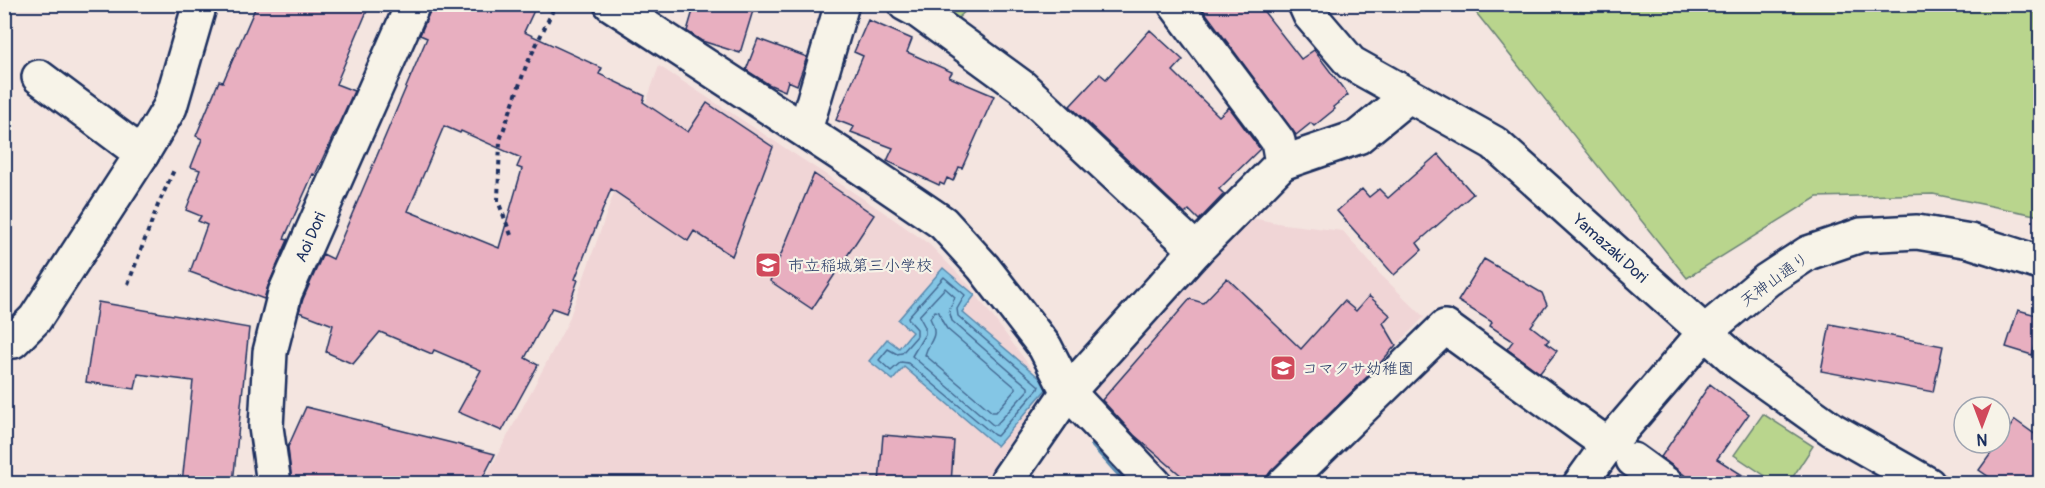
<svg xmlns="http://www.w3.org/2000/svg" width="2045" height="488" viewBox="0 0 2045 488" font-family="Pangolin,'Klee One',sans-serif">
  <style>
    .built { fill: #f0d5d6 }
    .green { fill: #b9d58d; stroke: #6a8276; stroke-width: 1.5 }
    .water { fill: #84c6e5; stroke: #5a8aaf; stroke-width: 1.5 }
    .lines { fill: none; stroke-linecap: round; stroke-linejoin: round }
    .shore { stroke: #456b94; stroke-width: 1.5 }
    .stream { stroke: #5a8aaf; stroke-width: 10 }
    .building { fill: #e8afc0; stroke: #1b2f5e; stroke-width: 1.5; fill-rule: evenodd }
    .minor-casing { stroke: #1b2f5e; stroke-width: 38 }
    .path { stroke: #1b2f5e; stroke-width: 4; stroke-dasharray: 4.5 4.5; stroke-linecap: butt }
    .minor { stroke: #f7f3e8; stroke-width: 33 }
    .labels { text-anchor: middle; stroke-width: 4.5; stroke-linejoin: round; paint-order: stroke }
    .street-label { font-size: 16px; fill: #1b2f5e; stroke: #f7f3e8 }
    .poi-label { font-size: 16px; fill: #1b2f5e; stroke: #f7f3e8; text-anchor: start }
  </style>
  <rect width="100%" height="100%" fill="#f4e5e0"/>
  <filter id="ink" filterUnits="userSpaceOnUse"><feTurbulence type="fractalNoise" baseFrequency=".0167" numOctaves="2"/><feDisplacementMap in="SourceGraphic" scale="12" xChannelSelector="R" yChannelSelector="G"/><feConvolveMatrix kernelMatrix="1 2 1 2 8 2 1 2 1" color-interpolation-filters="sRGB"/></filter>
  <g filter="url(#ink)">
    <path class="built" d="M659 66 882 211 929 244 969 285 1046 388 1000 457 993 483 482 484 568 322Z
      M1241 216 1283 224 1343 231 1380 274 1424 317 1265 483H1176L1143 451 1091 393 1093 385Z"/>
    <path class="green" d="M932 5H972L958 18Z
      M1470 5H2040V216L1933 194 1817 197 1687 278Z
      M1763 414 1813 446 1789 483H1776L1734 455Z"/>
    <path class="water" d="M943 268 975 295 962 312 1049 386 997 446 904 367 893 380 869 361 887 339 899 348 912 332 898 320Z"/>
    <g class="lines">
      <path class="shore" d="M944 277 965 295 957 309 958 316 1039 386 1038 389 997 436 994 435 908 363 901 362 891 371 879 360 888 349 897 354 902 353 917 336V329L909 320 908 317Z
        M945 288 955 297 949 310 952 321 1028 387V390L996 425H993L912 356 925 334V327L919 316Z
        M935 311 939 312 942 321 947 329 1015 387V390L996 412H992L925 355C929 339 940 339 930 318Z"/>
      <path class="stream" d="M1095 444 1131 484"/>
    </g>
    <path class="building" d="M257 4H370L336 84 354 91 315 175 313 174 284 239 288 240 268 286 264 299 190 272 207 225 198 221 201 216 186 210 198 179 197 178 200 170 191 167 202 139 196 136 219 81 223 82Z
      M433 4H537L524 32 602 68 599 74 645 96 643 102 688 132 707 103 773 147 732 256 694 231 688 241 611 189 575 279 578 280 566 313 552 308 525 358 538 365 502 431 458 412 481 370 434 350 432 354 380 332 353 364 326 352 333 325 299 312 303 299 323 254 333 259 427 38 420 35ZM444 126 460 133 461 131 521 158 517 167 522 169 499 248 408 211Z
      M695 4H755L740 53 702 41 687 31Z
      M1199 4H1258L1301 59 1314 50 1348 95 1333 107 1335 109 1314 126 1311 123 1296 135Z
      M868 20 912 39 907 52 952 72 949 77 994 96 962 168 959 167 953 181 947 178 944 185 940 183 939 185 887 161 893 148 851 132 854 127 836 120 863 56 854 52Z
      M1150 30 1183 60 1173 71 1219 116 1229 107 1260 149 1219 189 1224 194 1199 220 1189 210 1185 214 1070 106 1100 74 1106 79Z
      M758 39 807 57 797 85 788 81 785 91 768 84 746 70Z
      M1438 154 1473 194 1417 243 1422 250 1394 275 1337 211 1362 189 1369 197 1379 189 1388 198Z
      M814 174 874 215 812 309 770 281Z
      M1484 259 1542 293 1547 305 1531 326 1549 340 1546 343 1557 351 1540 373 1507 349 1513 341 1490 326 1492 322 1458 301Z
      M1227 278 1301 349 1344 301 1356 311 1369 296 1390 315 1383 323 1396 345 1375 369 1271 471 1266 478V483H1190L1134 435 1102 400 1190 299 1203 303Z
      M98 302 249 328 233 483H182L193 381 138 374 135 389 86 382Z
      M2018 310 2040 316V345L2036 344 2032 355 2006 347Z
      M1830 324 1943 346 1933 392 1821 371Z
      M1710 384 1749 414 1717 459 1755 483H1695L1661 457Z
      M306 407 452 443 495 454 480 483H292L288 447Z
      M2015 420 2040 438V483H1998L1979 470Z
      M883 435 954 441 951 483H879Z"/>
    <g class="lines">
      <g class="minor-casing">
        <g id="minor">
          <path d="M611 4 862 168 943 223 983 267 1045 347 1068 392 1155 484"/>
          <path d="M905 4 918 11 1022 87 1196 250"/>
          <path id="s1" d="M1305 4 1310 15 1351 63 1494 143 1739 363 1833 430 1928 484"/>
          <path d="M39 77 142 154"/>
          <path d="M805 130 842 4"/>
          <path d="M1282 163 1358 137 1408 96"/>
          <path d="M4 340 13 341 35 319 142 154 170 107 200 4"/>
          <path d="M1633 460 1666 484"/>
          <path id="s2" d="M274 484 266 427 270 352 285 293 413 4"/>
          <path d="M1007 484 1008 479 1068 392 1196 250 1282 163 1278 141 1175 4"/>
          <path d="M1284 484 1445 327 1608 445"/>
          <path d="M1580 484 1608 445 1706 331 1767 280 1808 253 1861 235 1917 232 1970 241 2040 263"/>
        </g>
      </g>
      <path class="path" d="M511 235 498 201 500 140 526 66 556 4
        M128 284 158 205 174 170"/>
      <use href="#minor" class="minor"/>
    </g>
  </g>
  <defs>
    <g id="school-square" transform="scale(1.35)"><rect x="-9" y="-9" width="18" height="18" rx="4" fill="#d1495b" stroke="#f7f3e8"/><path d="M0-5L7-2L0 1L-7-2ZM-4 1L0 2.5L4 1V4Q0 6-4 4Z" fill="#fff"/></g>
  </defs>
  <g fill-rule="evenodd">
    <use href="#school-square" x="768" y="265"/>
    <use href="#school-square" x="1283" y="368"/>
  </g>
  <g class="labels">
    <g class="street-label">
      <text dy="6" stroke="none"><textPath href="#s2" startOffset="255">Aoi Dori</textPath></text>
      <text dy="6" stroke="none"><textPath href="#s1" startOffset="396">Yamazaki Dori</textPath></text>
      <text transform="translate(1774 279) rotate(-36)" y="6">天神山通り</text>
    </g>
    <g class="poi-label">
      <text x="788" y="271">市立稲城第三小学校</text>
      <text x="1302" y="374">コマクサ幼稚園</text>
    </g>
  </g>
  <rect width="2045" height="488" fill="none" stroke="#f7f3e8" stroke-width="24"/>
  <rect x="12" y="12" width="2021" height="464" fill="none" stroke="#1b2f5e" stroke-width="2" filter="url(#ink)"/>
  <g transform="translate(1982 425) rotate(180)"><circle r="28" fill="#f7f3e8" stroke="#9fa5b1" stroke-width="1.5"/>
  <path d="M0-4.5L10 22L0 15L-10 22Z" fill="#d1495b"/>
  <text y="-9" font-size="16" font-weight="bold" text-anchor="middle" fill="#1b2f5e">N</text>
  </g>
</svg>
